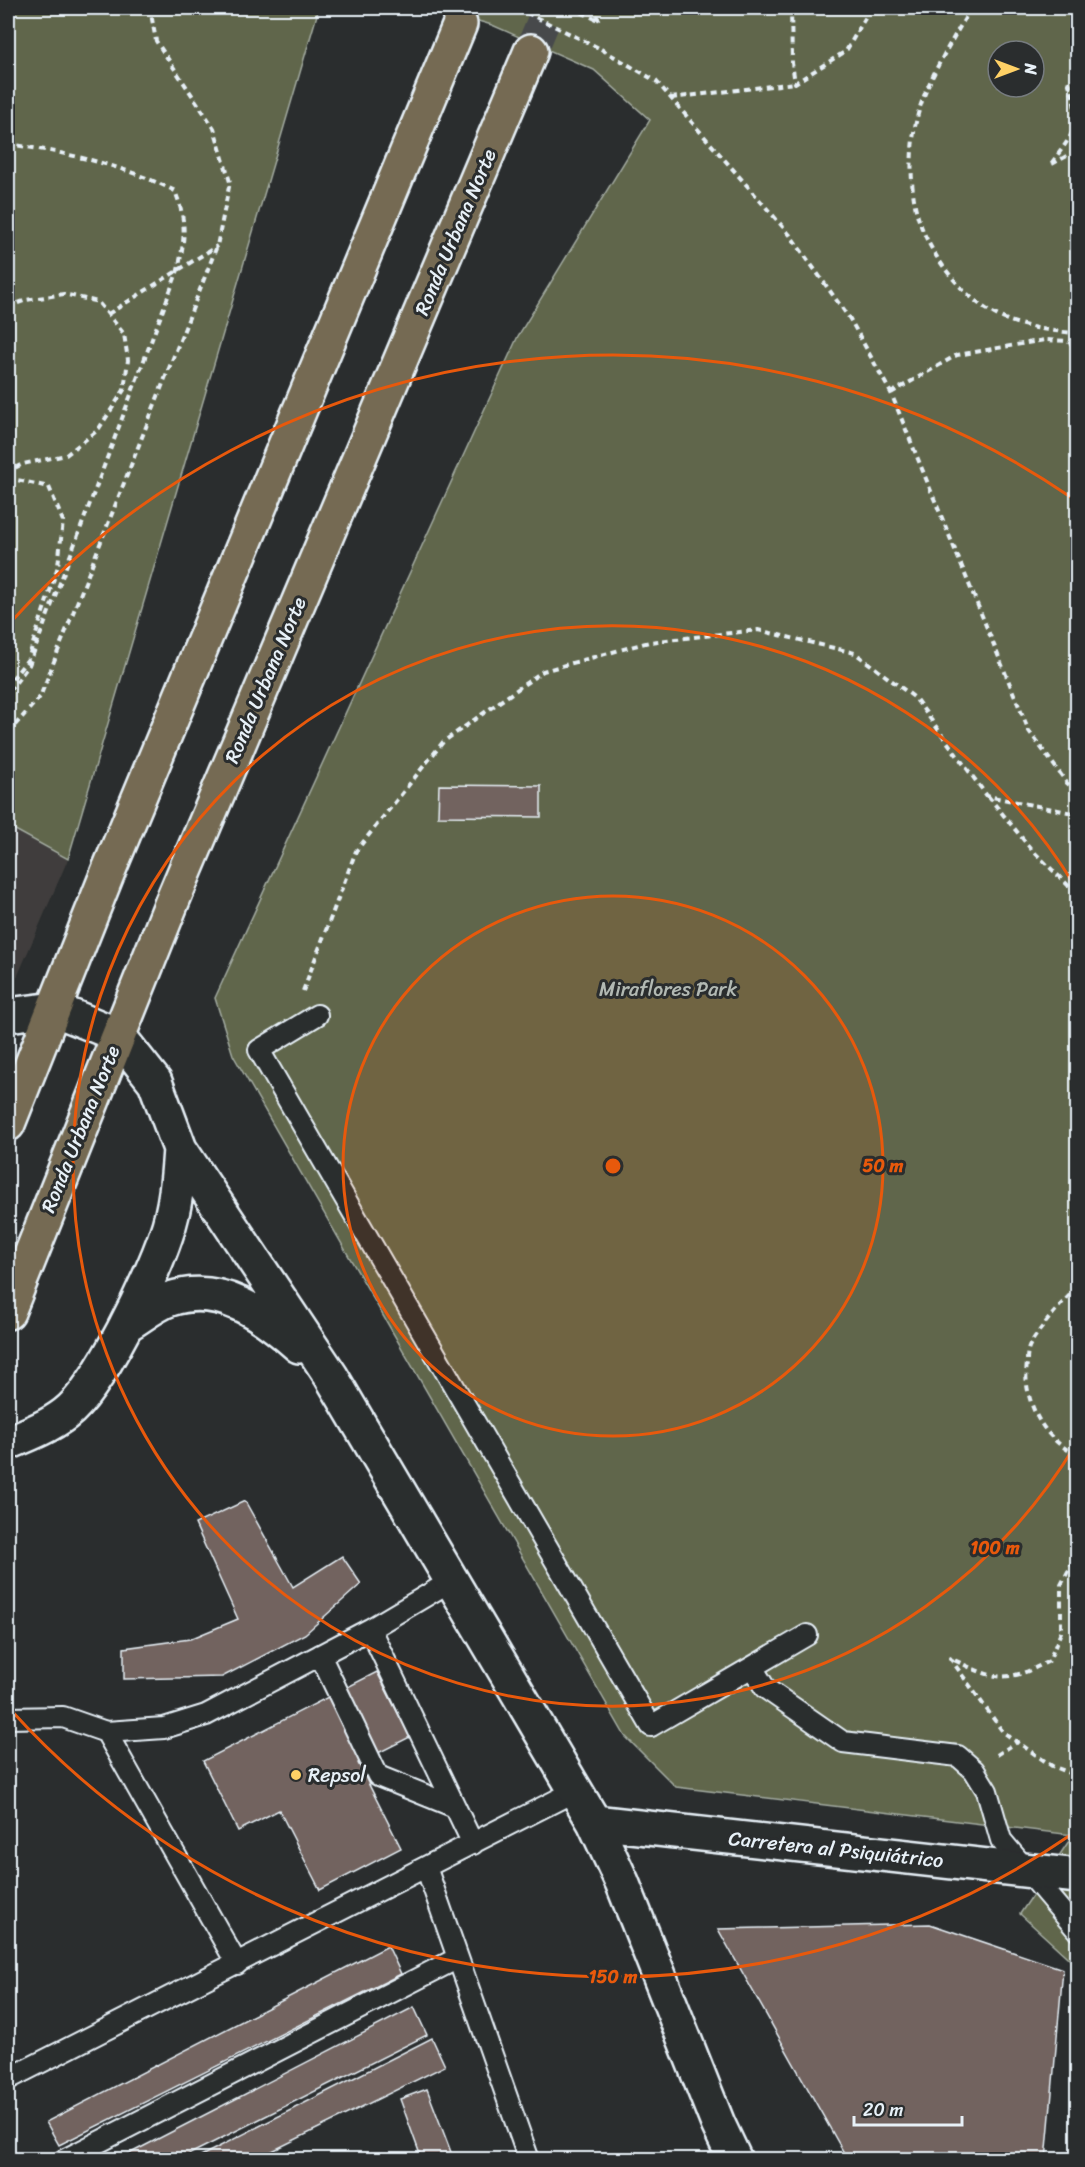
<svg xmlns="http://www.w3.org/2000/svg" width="1085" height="2167" viewBox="0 0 1085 2167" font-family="Sriracha,sans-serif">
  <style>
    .built { fill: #403e3d }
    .green { fill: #60664c; stroke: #a4aca2; stroke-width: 1.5; fill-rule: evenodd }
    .building { fill: #72645f; stroke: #e8f1f8; stroke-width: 1.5 }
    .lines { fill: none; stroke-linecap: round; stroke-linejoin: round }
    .primary-tunnel { stroke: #464a4c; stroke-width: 33; stroke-dasharray: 33 16; stroke-linecap: butt }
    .lane-casing { stroke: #e8f1f8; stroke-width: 24 }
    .secondary-casing { stroke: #e8f1f8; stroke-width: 38 }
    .primary-casing { stroke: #e8f1f8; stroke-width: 38 }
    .path { stroke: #e8f1f8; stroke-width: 4; stroke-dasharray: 6 4.5; stroke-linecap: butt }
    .lane { stroke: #2a2d2e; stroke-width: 20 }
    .secondary { stroke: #2a2d2e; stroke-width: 33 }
    .primary { stroke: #746b52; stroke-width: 33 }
    .path-bridge { stroke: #e8f1f8; stroke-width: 4; stroke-dasharray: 6 4.5; stroke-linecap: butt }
    .ring { fill: none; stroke: #e8590c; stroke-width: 3 }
    .poi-dot { fill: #ffd166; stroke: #2a2d2e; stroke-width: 2 }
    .labels { text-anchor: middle; stroke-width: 6; stroke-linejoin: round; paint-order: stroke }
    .street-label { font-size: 20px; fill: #e8f1f8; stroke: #2a2d2e }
    .park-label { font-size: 20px; fill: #b2b9b3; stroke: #2a2d2e }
    .poi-label { font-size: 20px; fill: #e8f1f8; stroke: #2a2d2e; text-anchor: start }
    .centre { fill: #e8590c; stroke: #2a2d2e; stroke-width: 3 }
    .ring-label { font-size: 18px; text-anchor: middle; font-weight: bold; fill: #e8590c; stroke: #2a2d2e; stroke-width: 6; stroke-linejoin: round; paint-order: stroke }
  </style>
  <rect width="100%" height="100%" fill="#2a2d2e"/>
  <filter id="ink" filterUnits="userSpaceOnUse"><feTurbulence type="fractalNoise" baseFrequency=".0167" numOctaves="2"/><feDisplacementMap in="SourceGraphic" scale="12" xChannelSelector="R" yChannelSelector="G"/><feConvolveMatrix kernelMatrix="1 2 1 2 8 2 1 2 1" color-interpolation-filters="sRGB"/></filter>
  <g filter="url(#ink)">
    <path class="built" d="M8 826 68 859 8 998Z"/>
    <path class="green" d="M8 8H319L68 859 8 826Z
      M433 8H1077V1966L1020 1914 1073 1835 676 1787 625 1736 233 1055 215 998 518 336 650 120 594 70 492 25ZM998 51H1034V87H998Z"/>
    <path class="building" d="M439 785 541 786V817L438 816Z
      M245 1501 293 1587 342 1556 361 1584 305 1634 222 1677 124 1679V1648L190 1639 238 1619 195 1524Z
      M377 1672 410 1737 358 1763 401 1848 320 1890 279 1810 238 1831 203 1761Z
      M930 1924 1063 1969 1046 2160H848L718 1929Z
      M388 1946 401 1974 59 2145 46 2122Z
      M414 2007 427 2035 178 2160H117Z
      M432 2038 445 2066 254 2160H193Z
      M427 2089 454 2160H422L400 2099Z"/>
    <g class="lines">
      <path class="primary-tunnel" d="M531 51 549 8"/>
      <g class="lane-casing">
        <path id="lane" d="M317 1015 259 1050 651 1726 807 1635
          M370 1629 473 1844
          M320 1655 378 1776 455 1807
          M752 1667 765 1688 843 1742 958 1756 974 1770 987 1791 1001 1840 1078 1931
          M8 1718 63 1717 106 1732 237 1964
          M106 1732 164 1728 206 1715 370 1629 451 1581
          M426 1867 529 2160
          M8 2079 575 1791
          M64 2160 458 1958"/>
      </g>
      <g class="secondary-casing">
        <path id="secondary" d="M8 1015 54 1009 118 1035 155 1082 180 1149 331 1376 594 1822 622 1882 718 2124 735 2160
          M126 1325C140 1317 155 1304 170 1299 220 1282 263 1314 299 1346
          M8 1443C27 1435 48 1427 65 1414 99 1389 152 1277 166 1235 176 1207 178 1178 180 1149
          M594 1822 1078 1876"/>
      </g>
      <g class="primary-casing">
        <path id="primary" d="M8 1124 108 872 460 24
          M8 1312 172 902 531 51"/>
      </g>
      <path class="path" d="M572 8 600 21 591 8
        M791 8 792 63 795 83 846 51 871 8
        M971 8C953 39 925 83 917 118 910 145 910 178 915 205 923 249 966 306 1010 321 1030 328 1056 332 1078 333
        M601 49 656 81 790 235 850 319 891 393 1029 731 1067 783 1078 792
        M1078 84 1068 81C1082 125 1077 129 1050 165L1078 150
        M671 98 795 83
        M8 144C64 152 124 165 175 191 187 222 185 238 178 270L29 665 8 693
        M8 307 26 300 64 294 98 302 124 334 128 360 124 390 98 430 66 455 23 464 8 471
        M108 314 217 246
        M891 393 957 355 1045 340 1067 341 1078 348
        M8 478 49 487 63 521 58 566 28 659 8 684
        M8 733 40 697 217 246 230 182 214 128 156 41 150 8
        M988 796 1031 849 1078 895
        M303 991 356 851 443 742 543 671 649 642 758 630 855 653 915 698 987 796 1078 814
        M1078 1288C1068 1294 1035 1334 1030 1345 1027 1350 1027 1358 1027 1363 1022 1399 1043 1441 1078 1455
        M1078 1552 1061 1585V1632L1049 1661C1004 1685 994 1679 950 1658L1003 1732 1052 1766 1078 1776
        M997 1755 1017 1742"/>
      <use href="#lane" class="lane"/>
      <use href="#secondary" class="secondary"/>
      <use href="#primary" class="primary"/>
      <path class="path-bridge" d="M517 8 601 49"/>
    </g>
  </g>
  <circle cx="613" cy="1166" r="270" fill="#e8590c" fill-opacity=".12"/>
  <g class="ring">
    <circle cx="613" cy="1166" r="270"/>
    <path d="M1076 1444A540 540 0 1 1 1076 888"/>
    <path d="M1072 1834A811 811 0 0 1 10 1709M10 623A811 811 0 0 1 1072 498"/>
  </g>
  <circle class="poi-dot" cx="296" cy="1775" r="6"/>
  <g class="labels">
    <g class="street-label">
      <text transform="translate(455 232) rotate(-67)" y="7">Ronda Urbana Norte</text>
      <text transform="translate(265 680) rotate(-67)" y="7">Ronda Urbana Norte</text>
      <text transform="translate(80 1129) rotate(-68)" y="7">Ronda Urbana Norte</text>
      <text transform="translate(836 1849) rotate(6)" y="7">Carretera al Psiquiátrico</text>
    </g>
    <g class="park-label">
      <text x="668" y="996">Miraflores Park</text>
    </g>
    <g class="poi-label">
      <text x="308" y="1782">Repsol</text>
    </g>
  </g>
  <circle cx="613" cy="1166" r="9" class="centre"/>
  <g class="ring-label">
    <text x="883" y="1172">50 m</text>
    <text x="995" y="1554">100 m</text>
    <text x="613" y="1983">150 m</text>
  </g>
  <rect width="1085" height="2167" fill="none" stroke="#2a2d2e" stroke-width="30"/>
  <rect x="15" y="15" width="1055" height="2137" fill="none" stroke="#e8f1f8" stroke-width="2" filter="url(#ink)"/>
  <g transform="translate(1016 69) rotate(90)"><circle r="28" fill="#2a2d2e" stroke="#767b7f" stroke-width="1.5"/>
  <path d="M0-4.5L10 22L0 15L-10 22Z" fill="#ffd166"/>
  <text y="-9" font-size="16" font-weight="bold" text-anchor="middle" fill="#e8f1f8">N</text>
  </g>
  <path d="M854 2116v9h108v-9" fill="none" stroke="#e8f1f8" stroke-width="3"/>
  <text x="863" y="2116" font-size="18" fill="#e8f1f8" stroke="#2a2d2e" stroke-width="4.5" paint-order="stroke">20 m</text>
</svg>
